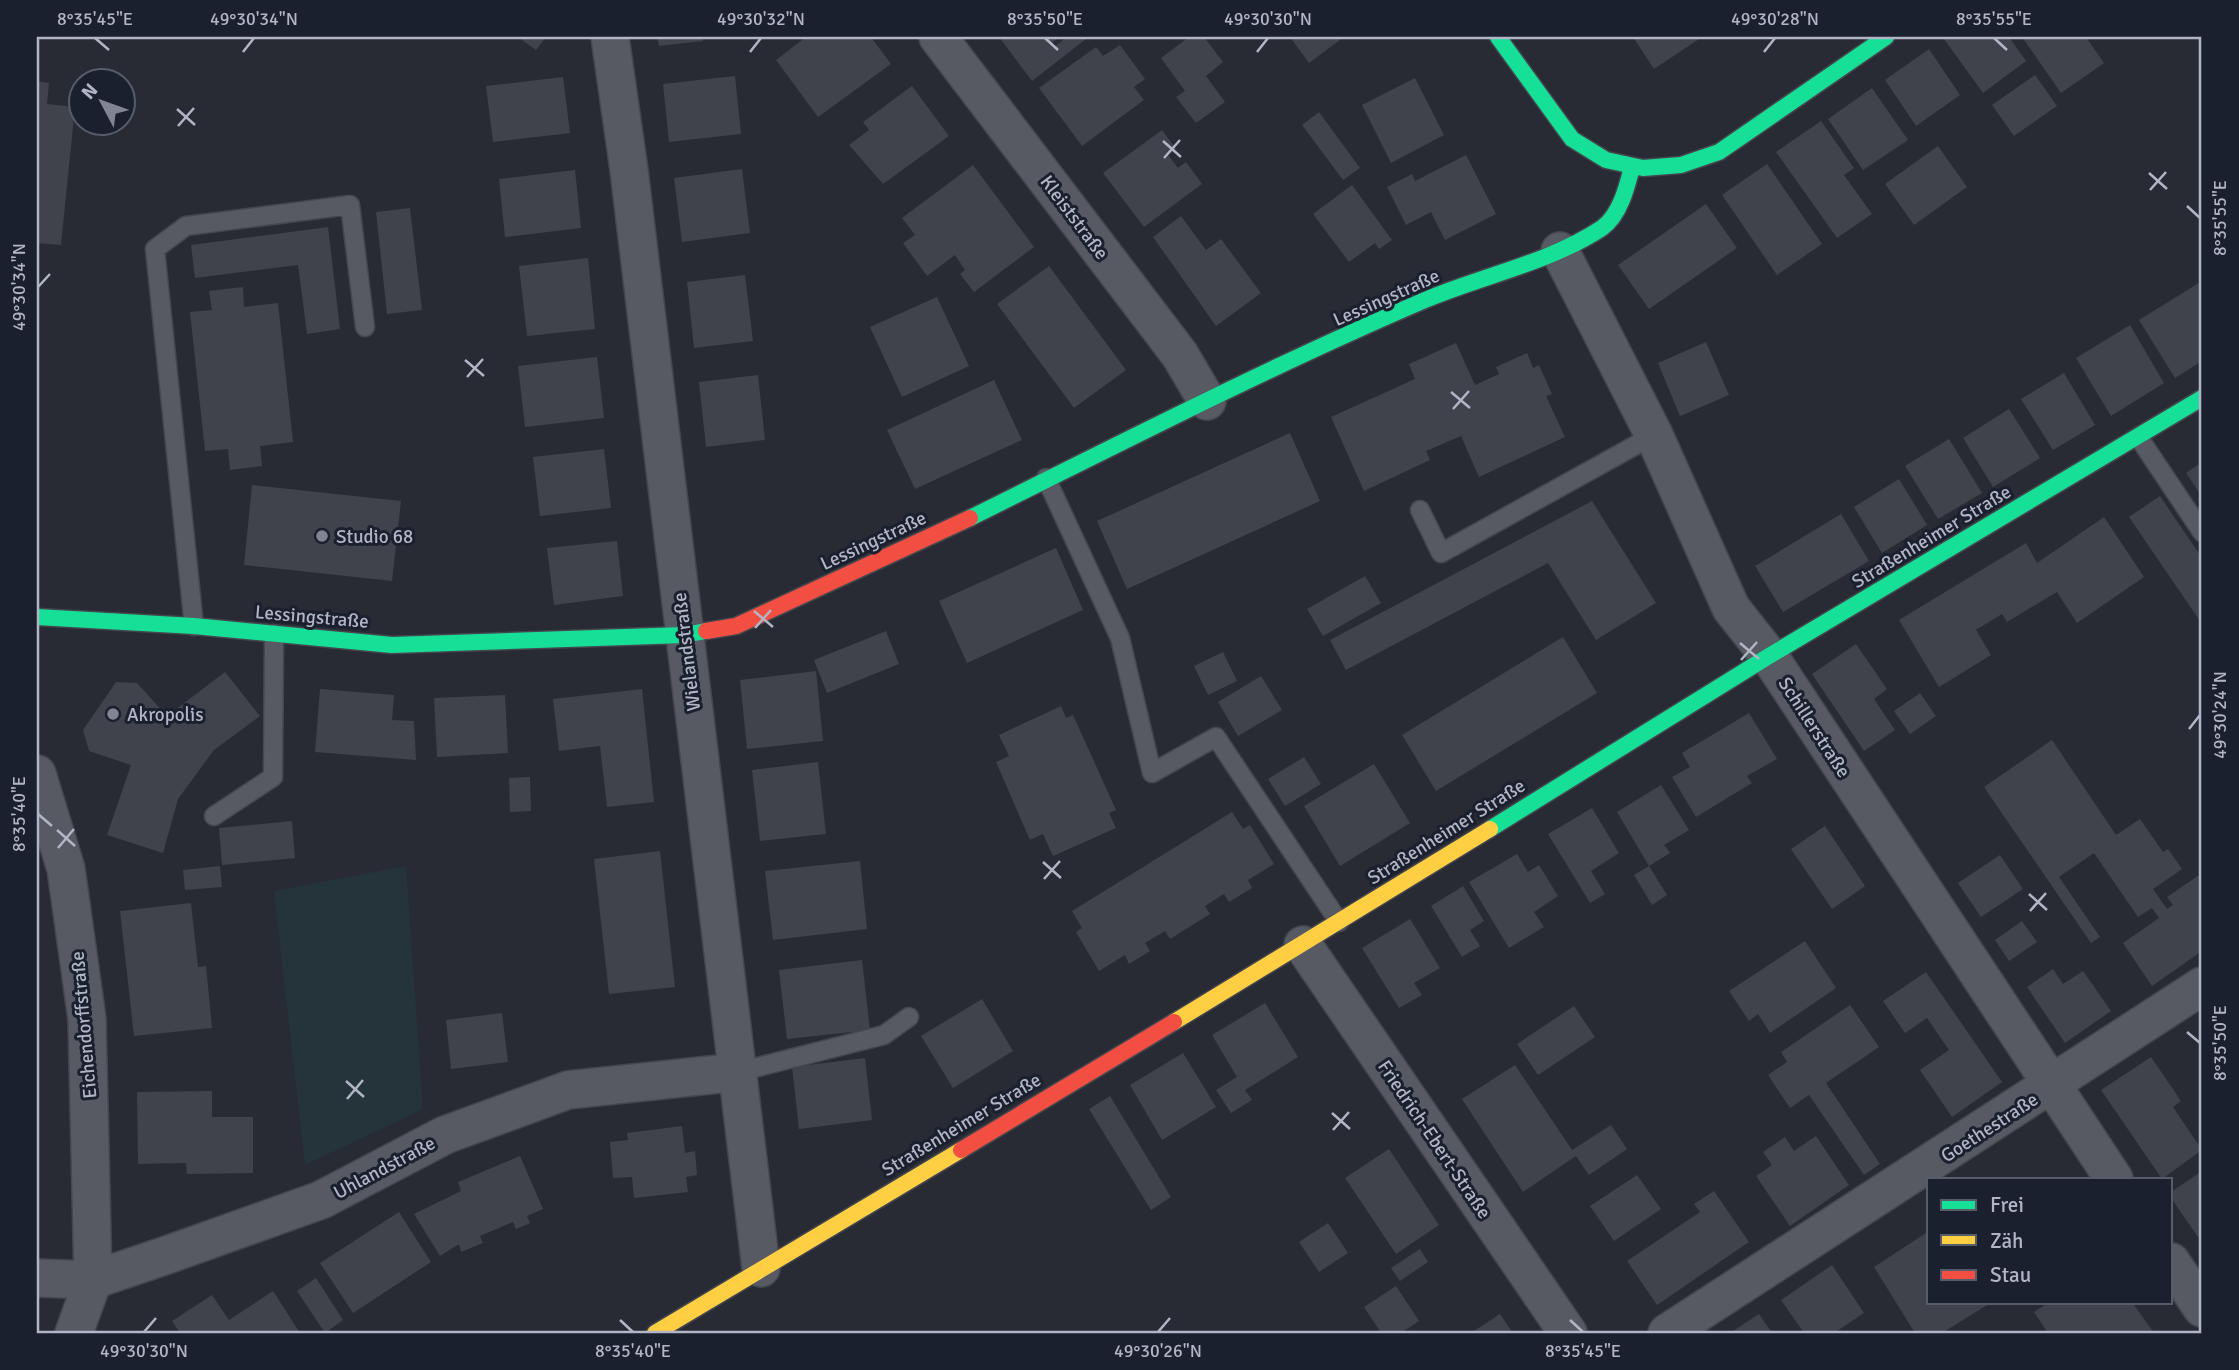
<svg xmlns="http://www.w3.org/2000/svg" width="2239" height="1370" viewBox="0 0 2239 1370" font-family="Signika,sans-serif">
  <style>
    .green { fill: #25333a }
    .building { fill: #40434b }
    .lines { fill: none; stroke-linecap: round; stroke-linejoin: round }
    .lane-casing { stroke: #44464d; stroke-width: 21 }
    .street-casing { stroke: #44464d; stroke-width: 40 }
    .fast-casing { stroke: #44464d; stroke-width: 19 }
    .slow-casing { stroke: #44464d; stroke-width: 19 }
    .jam-casing { stroke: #44464d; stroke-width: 19 }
    .lane { stroke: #575a63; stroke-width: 18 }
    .street { stroke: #575a63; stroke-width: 37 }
    .fast { stroke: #16e098; stroke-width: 16 }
    .slow { stroke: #ffcf43; stroke-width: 16 }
    .jam { stroke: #f24e42; stroke-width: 16 }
    .ticks { fill: none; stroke: #b1b5c6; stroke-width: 2.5 }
    .poi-dot { fill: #818593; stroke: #1b202f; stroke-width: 2.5 }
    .labels { text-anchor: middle; stroke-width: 6; stroke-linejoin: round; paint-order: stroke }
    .street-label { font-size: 19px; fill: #b1b5c6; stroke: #1b202f }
    .poi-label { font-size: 19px; fill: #b1b5c6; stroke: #1b202f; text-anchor: start }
    .neatline { fill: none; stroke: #b1b5c6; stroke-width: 2.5 }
    .ticks-label { font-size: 18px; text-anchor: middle; fill: #b1b5c6 }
  </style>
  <rect width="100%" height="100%" fill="#282b34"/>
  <path class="green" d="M406 866 423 1109 305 1165 274 891Z"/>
  <path class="building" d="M518 37H546L536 50Z
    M657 37H703V41L659 46Z
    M806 37H871L891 64 818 117 776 60Z
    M999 37H1060L1052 43 1054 47 1067 37 1086 39 1032 81Z
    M1189 37H1204L1223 62 1206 76 1225 102 1196 123 1176 97 1185 91 1161 58Z
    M1290 37H1344L1309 63Z
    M1633 37H1702L1654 69Z
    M1947 37H2009L2026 61 1983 93 1944 39Z
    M2022 37H2086L2104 63 2061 93Z
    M1120 45 1145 79 1134 87 1144 100 1082 146 1039 88 1096 47 1103 56Z
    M1929 49 1960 95 1916 126 1885 80Z
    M2035 75 2057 106 2014 136 1992 105Z
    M735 76 741 134 669 142 663 84Z
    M563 77 570 133 493 142 486 86Z
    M1415 78 1444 135 1391 163 1362 105Z
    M37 81 49 83 47 104 75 107 61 245 37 243Z
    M912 86 949 136 883 184 849 145 869 130 863 122Z
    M1872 88 1908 140 1863 170 1828 119Z
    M1319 112 1360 168 1343 180 1302 125Z
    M1821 121 1854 168 1844 175 1872 214 1837 238 1776 152Z
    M1162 130 1176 149 1168 155 1178 168 1186 162 1202 184 1144 227 1103 173Z
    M1938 146 1967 187 1914 225 1885 184Z
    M1466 155 1496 214 1445 240 1431 212 1406 225 1387 187 1412 174 1415 181Z
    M1767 164 1822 244 1777 275 1722 195Z
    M973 165 1034 247 974 292 960 274 965 270 955 255 927 276 903 243 915 235 902 218Z
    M742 169 750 233 682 242 674 178Z
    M575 170 581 228 505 237 499 179Z
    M1352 185 1392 240 1379 249 1375 243 1349 262 1313 214Z
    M1706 204 1737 248 1649 309 1618 265Z
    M410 208 422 310 387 314 376 212Z
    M1181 216 1206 250 1221 239 1261 293 1216 326 1153 237Z
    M328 227 340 329 307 334 298 265 195 278 191 245Z
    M588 258 595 329 527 336 519 266Z
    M1049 266 1126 370 1074 408 997 304Z
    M745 275 753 341 694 348 687 282Z
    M2202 281V361L2175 378 2139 320Z
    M243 287 244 307 278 303 293 442 260 446 262 466 230 470 228 449 205 451 190 312 212 310 209 291Z
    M937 297 969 366 902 397 870 327Z
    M2130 325 2164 383 2111 416 2076 358Z
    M1706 342 1729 395 1680 416 1658 363Z
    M1456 343 1475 385 1499 374 1496 367 1527 353 1533 368 1539 365 1552 394 1546 396 1565 437 1479 477 1461 436 1426 451 1430 460 1364 491 1331 417 1415 379 1409 364Z
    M597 357 604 418 525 427 518 366Z
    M2064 373 2095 425 2053 450 2021 399Z
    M758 375 765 440 706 447 699 382Z
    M994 380 1022 440 915 489 887 430Z
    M2009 409 2040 458 1993 487 1963 438Z
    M1290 433 1320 501 1127 589 1097 521Z
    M1949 439 1982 493 1938 519 1905 466Z
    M604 449 611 508 540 516 533 457Z
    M2202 462V497L2186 473Z
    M1899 479 1927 525 1882 553 1854 507Z
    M252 485 401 501 392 581 244 565Z
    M2160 496 2202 558V624L2129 517Z
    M1592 501 1656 603 1596 640 1548 563 1346 670 1330 640Z
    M1841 514 1869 561 1783 612 1755 566Z
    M2104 517 2144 577 2077 623 2057 592 2007 622 2002 614 1976 630 1991 655 1939 687 1899 620 2026 543 2037 563Z
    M617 541 623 596 554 605 547 548Z
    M1056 548 1083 610 967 663 939 601Z
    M1365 576 1381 603 1323 636 1307 609Z
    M886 631 899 664 827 693 814 660Z
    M1563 637 1597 693 1436 791 1402 735Z
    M1856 644 1887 689 1874 699 1895 730 1864 751 1812 674Z
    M1223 652 1237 681 1208 695 1194 666Z
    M816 671 823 741 747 749 740 680Z
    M225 672 260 716 214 750 178 799 163 853 107 835 131 765 89 751 83 730 116 682 137 683 167 716Z
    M1261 676 1282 710 1238 736 1218 702Z
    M320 689 394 695 392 720 414 721 416 760 315 752Z
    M642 689 654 802 607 807 600 746 559 751 553 699Z
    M1920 693 1936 716 1910 734 1894 711Z
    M505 695 508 753 437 757 434 698Z
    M1061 706 1066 718 1073 715 1116 810 1109 813 1116 828 1053 856 1043 834 1030 840 996 762 1009 756 999 735Z
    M1749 713 1777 759 1747 776 1752 783 1696 817 1672 777 1690 767 1682 753Z
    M2052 740 2116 835 2140 819 2163 852 2168 849 2182 869 2153 889 2167 909 2173 905 2167 897 2202 873V951L2152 986 2123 943 2159 918 2152 908 2138 917 2094 853 2059 877 2100 937 2091 943 1984 787Z
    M1304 757 1321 784 1285 806 1268 779Z
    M818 762 826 834 760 841 752 770Z
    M1374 764 1410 823 1340 866 1304 806Z
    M530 777 531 811 510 812 509 778Z
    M1661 785 1689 830 1664 845 1670 853 1649 866 1617 812Z
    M1592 808 1619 853 1591 871 1605 894 1590 903 1548 834Z
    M1232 812 1243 829 1250 825 1274 864 1248 880 1252 888 1229 902 1224 894 1205 906 1210 914 1170 939 1165 931 1145 943 1150 951 1129 964 1125 955 1099 971 1076 932 1082 928 1072 911Z
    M292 821 295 858 222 865 219 828Z
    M1825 826 1865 886 1832 909 1791 849Z
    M660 851 675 987 609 994 594 859Z
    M1517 854 1528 872 1539 865 1558 896 1534 912 1544 927 1509 948 1469 882Z
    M2000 855 2023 889 1981 917 1958 883Z
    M860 861 867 929 773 940 765 871Z
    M220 866 222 887 185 890 183 870Z
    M1649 866 1667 895 1652 905 1634 875Z
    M1463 886 1484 921 1470 930 1480 946 1462 957 1431 906Z
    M191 903 198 967 206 966 212 1028 134 1036 120 911Z
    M1410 919 1440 968 1414 983 1422 995 1399 1008 1362 948Z
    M2022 921 2037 942 2009 961 1995 940Z
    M1805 941 1836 988 1770 1033 1758 1014 1749 1021 1729 991Z
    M862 960 870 1030 787 1039 779 970Z
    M2053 969 2063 984 2083 971 2111 1011 2065 1043 2027 987Z
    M1926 972 2002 1082 1952 1117 1920 1070 1949 1050 1927 1018 1905 1033 1883 1001Z
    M982 999 1013 1051 953 1088 921 1036Z
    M1265 1003 1298 1057 1245 1090 1252 1100 1231 1113 1216 1090 1237 1077 1212 1035Z
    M1850 1005 1879 1047 1826 1083 1880 1164 1864 1175 1809 1095 1790 1108 1768 1075 1787 1062 1781 1052Z
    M1574 1006 1595 1037 1538 1075 1517 1044Z
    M502 1013 508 1062 451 1069 446 1020Z
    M1183 1053 1216 1107 1162 1140 1130 1085Z
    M2151 1057 2181 1101 2173 1107 2202 1150 2162 1179 2101 1090Z
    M865 1058 872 1120 799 1129 792 1067Z
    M1515 1065 1572 1150 1611 1125 1627 1149 1589 1175 1576 1156 1523 1192 1462 1099Z
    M212 1091V1117H253V1173L187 1174 186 1163 138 1164 137 1092Z
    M1110 1096 1171 1197 1151 1210 1089 1109Z
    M682 1126 685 1153 695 1151 697 1175 686 1177 688 1192 634 1198 632 1177 613 1178 610 1142 628 1140 627 1133Z
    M1816 1136 1849 1185 1790 1226 1756 1176 1772 1165 1763 1152 1785 1137 1794 1151Z
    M1389 1149 1439 1225 1396 1254 1345 1178Z
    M520 1156 543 1209 527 1216 530 1223 516 1229 513 1222 480 1236 483 1243 461 1252 459 1244 440 1256 414 1214 461 1191 458 1182Z
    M2202 1171V1235L2198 1237 2171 1198V1192Z
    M1637 1175 1661 1209 1614 1241 1590 1206Z
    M1714 1191 1749 1242 1657 1305 1627 1261 1700 1212 1694 1204Z
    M399 1212 431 1262 353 1313 320 1263Z
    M1328 1223 1348 1253 1319 1272 1299 1242Z
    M1929 1231V1302H1992L1942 1333H1915L1874 1267Z
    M1420 1249 1428 1262 1400 1281 1391 1268Z
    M1832 1265 1864 1313 1834 1333H1804L1781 1300Z
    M316 1278 343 1320 325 1333 297 1291Z
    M1396 1286 1419 1321 1401 1333H1381L1364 1307Z
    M273 1291 300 1333H180L172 1321 212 1295 229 1320Z
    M2049 1302H2132L2154 1333H2048L2034 1312Z
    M1500 1314 1513 1333H1471Z
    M1759 1314 1772 1333H1730Z"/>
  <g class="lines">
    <g class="lane-casing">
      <path id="lane" d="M2139 438 2202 532
        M1046 478 1120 638 1152 773 1216 737 1339 922
        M1420 510 1441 553 1654 435
        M194 626 155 249 186 226 350 205 365 327
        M214 816 273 777 274 634
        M738 1072 884 1035 909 1017"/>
    </g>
    <g class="street-casing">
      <path id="street" d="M610 37 629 170 761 1268
        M938 37 1180 355 1207 401
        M1560 251 1654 435 1731 608 1769 656 2114 1179
        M37 774 66 869 87 1019 93 1280 74 1333
        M1303 945 1568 1333
        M2171 1262 2202 1308
        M37 1278 93 1280 164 1256 321 1200 445 1135 568 1090 738 1072
        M1667 1333 2202 986"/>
    </g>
    <g class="fast-casing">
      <path id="fast" d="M1498 37 1572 139 1606 160 1643 168 1681 165 1719 152 1886 37
        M970 518C1121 443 1271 366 1425 300 1484 275 1549 263 1602 228 1620 215 1627 187 1632 167
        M37 617 194 626 392 645 684 635 706 631
        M1490 829 1769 656 2202 398"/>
    </g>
    <g class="slow-casing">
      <path id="slow" d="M1174 1022 1490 829
        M655 1333 961 1150"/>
    </g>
    <g class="jam-casing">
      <path id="jam" d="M706 631 736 626 970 518
        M961 1150 1174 1022"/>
    </g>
    <use href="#lane" class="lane"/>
    <use href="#street" class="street"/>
    <use href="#fast" class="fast"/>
    <use href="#slow" class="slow"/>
    <use href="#jam" class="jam"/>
  </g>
  <path class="ticks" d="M95 38 109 50M1045 38 1058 50M1994 38 2007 50M243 52 254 38M750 52 761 38M1257 52 1268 38M1764 52 1775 38M177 109 195 125M178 126 194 108M1163 141 1181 157M1164 158 1180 140M2149 173 2167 189M2150 190 2166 172M2187 206 2200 218M38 287 50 274M465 360 484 376M467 377 483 359M1451 392 1470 408M1453 409 1469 391M754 611 773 627M755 628 771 610M1740 643 1759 659M1741 660 1757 642M2189 729 2200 715M38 814 52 826M57 830 75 846M58 848 74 829M1043 862 1061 878M1044 879 1060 861M2029 894 2047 910M2030 911 2046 893M2187 1032 2200 1043M346 1081 364 1097M347 1099 363 1080M1332 1113 1350 1129M1333 1130 1349 1112M620 1320 633 1332M1570 1320 1583 1332M144 1332 156 1318M1158 1332 1170 1318"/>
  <g class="poi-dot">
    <circle cx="322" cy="536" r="7"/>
    <circle cx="113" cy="714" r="7"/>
  </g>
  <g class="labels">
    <g class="street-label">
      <text transform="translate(1075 217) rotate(53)" y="7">Kleiststraße</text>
      <text transform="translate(1386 297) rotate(-24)" y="7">Lessingstraße</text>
      <text transform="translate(1931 536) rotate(-31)" y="7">Straßenheimer Straße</text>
      <text transform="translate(873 540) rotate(-25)" y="7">Lessingstraße</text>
      <text transform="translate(312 616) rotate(5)" y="7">Lessingstraße</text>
      <text transform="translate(686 652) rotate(-97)" y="7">Wielandstraße</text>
      <text transform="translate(1815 727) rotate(57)" y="7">Schillerstraße</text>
      <text transform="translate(1446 831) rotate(-32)" y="7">Straßenheimer Straße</text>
      <text transform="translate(83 1025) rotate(-95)" y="7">Eichendorffstraße</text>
      <text transform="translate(961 1124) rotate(-31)" y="7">Straßenheimer Straße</text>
      <text transform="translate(1989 1127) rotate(-33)" y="7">Goethestraße</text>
      <text transform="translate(1435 1139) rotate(56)" y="7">Friedrich-Ebert-Straße</text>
      <text transform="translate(384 1167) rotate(-28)" y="7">Uhlandstraße</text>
    </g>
    <g class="poi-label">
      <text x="336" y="543">Studio 68</text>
      <text x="127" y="721">Akropolis</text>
    </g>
  </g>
  <rect width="2239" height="1370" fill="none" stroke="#1b202f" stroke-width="77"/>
  <rect x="1927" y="1178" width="245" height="126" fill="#1b202f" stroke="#575c6b" stroke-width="2"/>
  <rect x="1941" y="1200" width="35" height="10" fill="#16e098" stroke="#575c6b" stroke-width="2"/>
  <text x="1990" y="1212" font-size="21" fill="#b1b5c6">Frei</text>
  <rect x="1941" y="1235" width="35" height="10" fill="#ffcf43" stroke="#575c6b" stroke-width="2"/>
  <text x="1990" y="1248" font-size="21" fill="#b1b5c6">Zäh</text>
  <rect x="1941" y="1270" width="35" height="10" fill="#f24e42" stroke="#575c6b" stroke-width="2"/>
  <text x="1990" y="1282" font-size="21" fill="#b1b5c6">Stau</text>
  <g transform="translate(102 102) rotate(311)"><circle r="33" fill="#1b202f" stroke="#575c6b" stroke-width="2"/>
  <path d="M0-5L12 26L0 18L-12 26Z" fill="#818593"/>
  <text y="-10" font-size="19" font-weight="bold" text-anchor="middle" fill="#b1b5c6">N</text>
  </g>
  <rect x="38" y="38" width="2162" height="1294" class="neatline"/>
  <g class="ticks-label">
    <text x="95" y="25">8°35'45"E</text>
    <text x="254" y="25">49°30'34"N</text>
    <text x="761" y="25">49°30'32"N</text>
    <text x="1045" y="25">8°35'50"E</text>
    <text x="1268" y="25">49°30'30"N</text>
    <text x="1775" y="25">49°30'28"N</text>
    <text x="1994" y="25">8°35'55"E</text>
    <text transform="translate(2220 218) rotate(-90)" y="6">8°35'55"E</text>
    <text transform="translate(19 287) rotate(-90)" y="6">49°30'34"N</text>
    <text transform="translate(2220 715) rotate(-90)" y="6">49°30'24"N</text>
    <text transform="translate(19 814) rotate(-90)" y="6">8°35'40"E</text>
    <text transform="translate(2220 1043) rotate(-90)" y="6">8°35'50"E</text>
    <text x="144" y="1357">49°30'30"N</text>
    <text x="633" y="1357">8°35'40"E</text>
    <text x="1158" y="1357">49°30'26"N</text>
    <text x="1583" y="1357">8°35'45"E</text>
  </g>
</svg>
